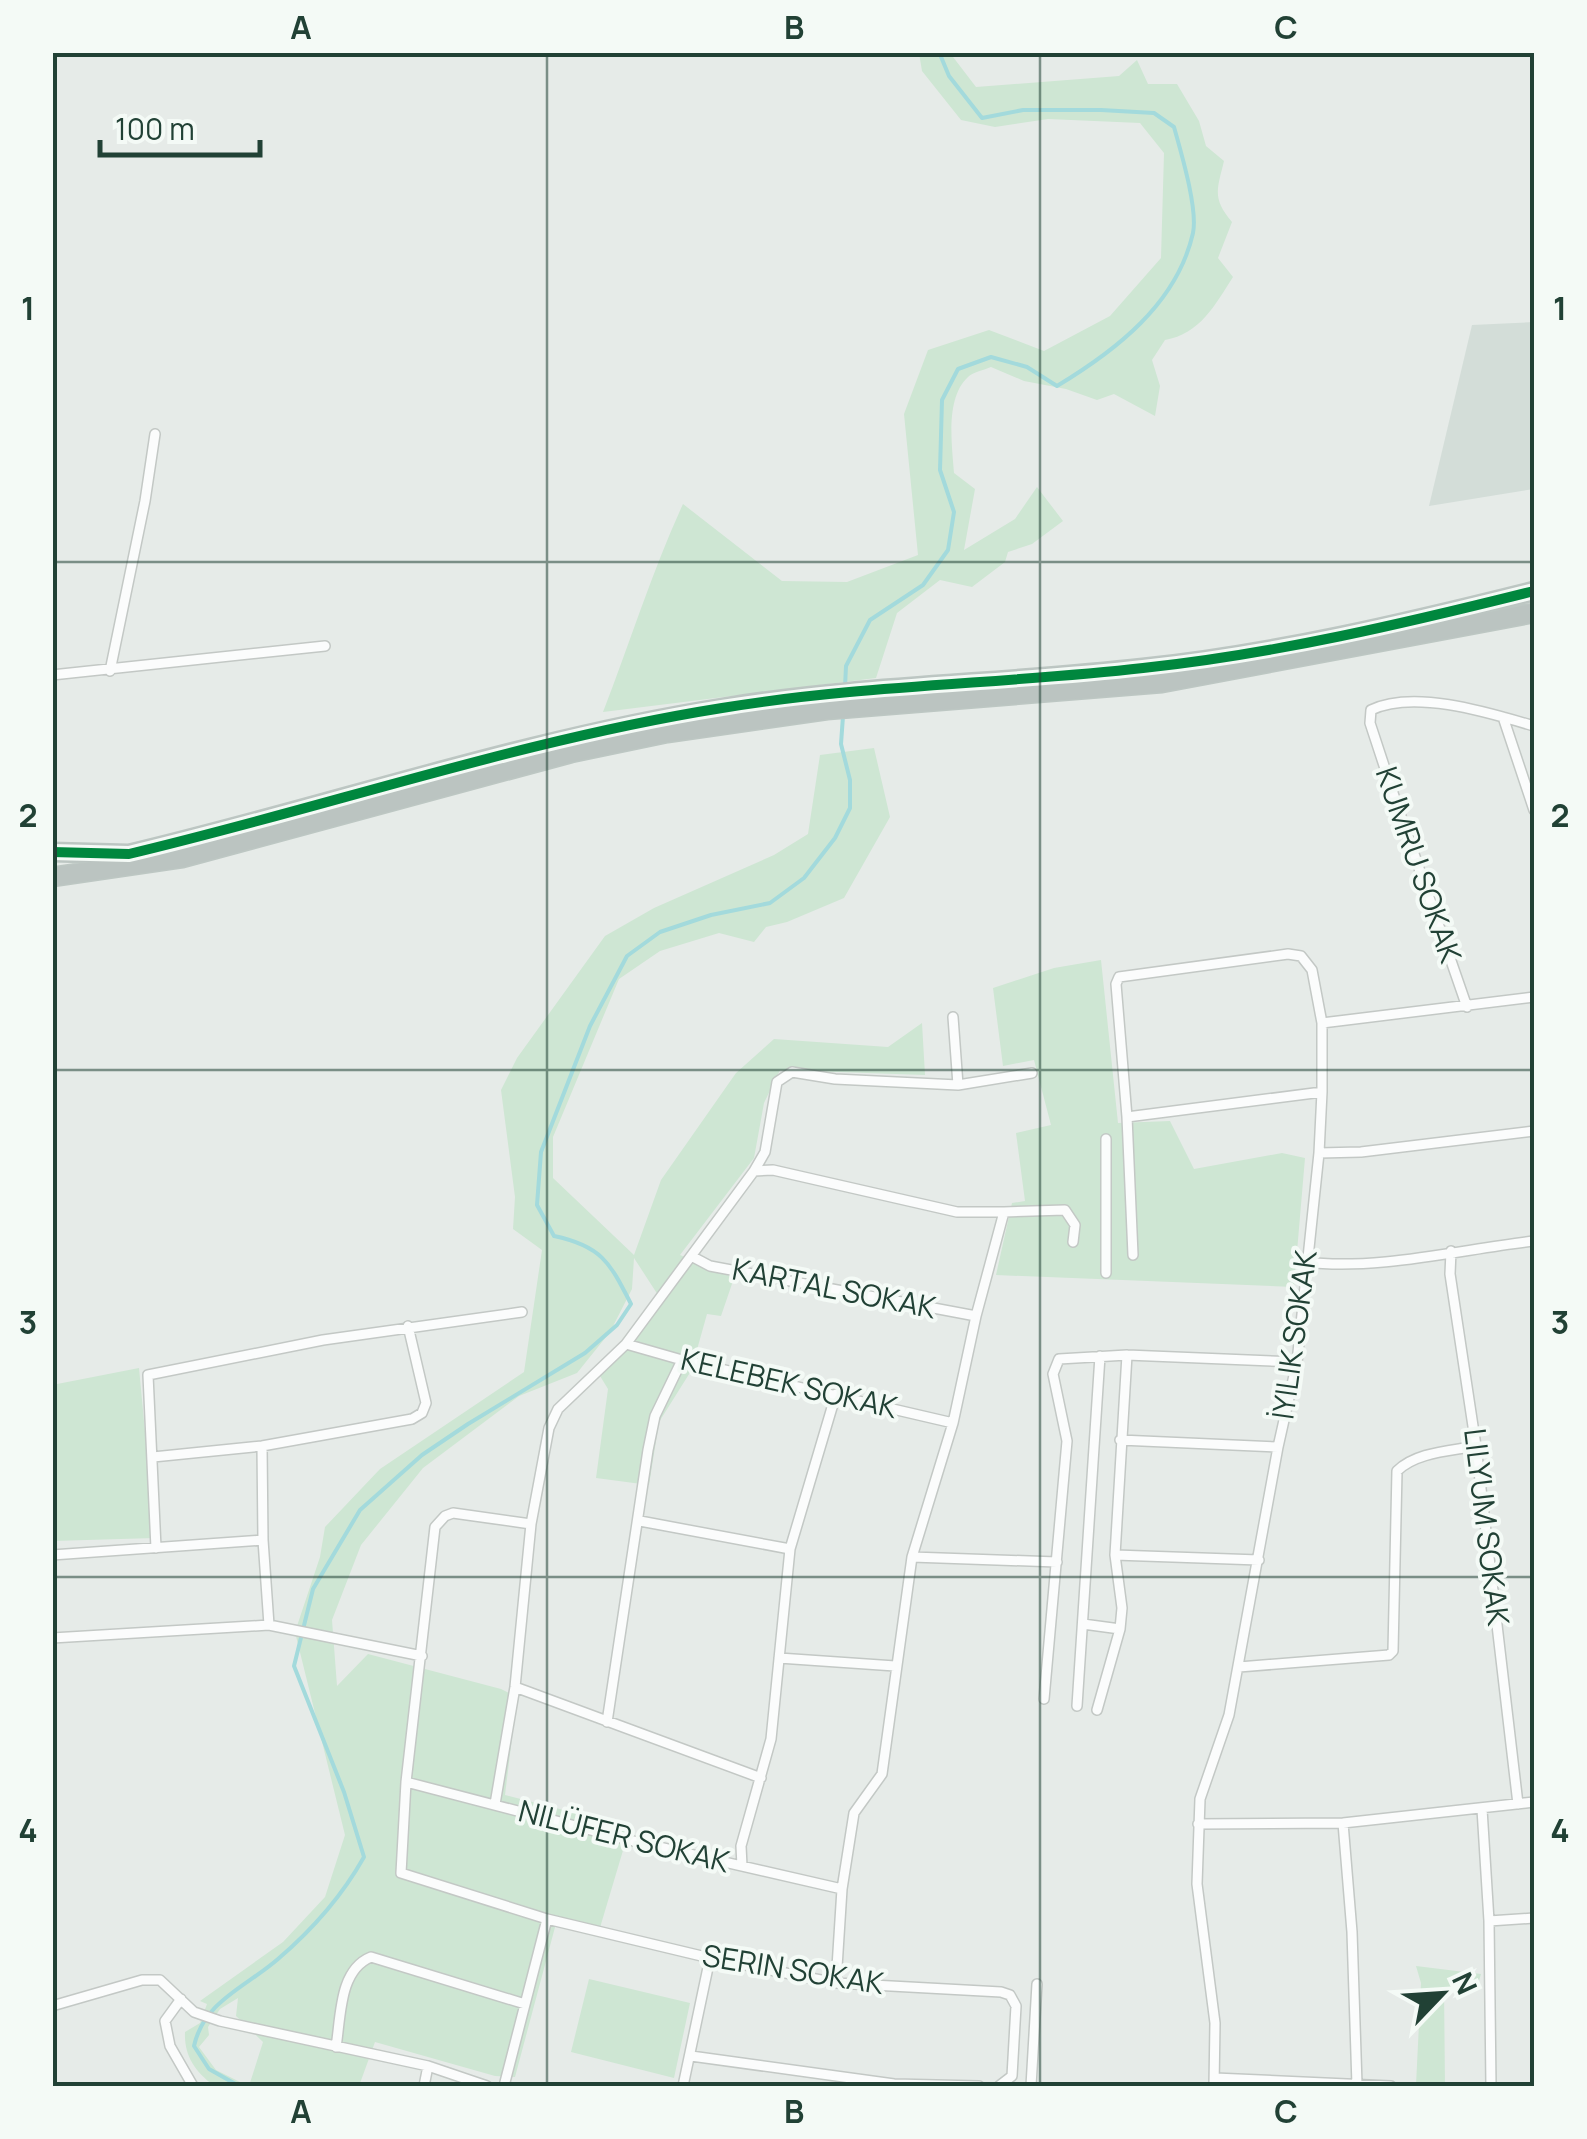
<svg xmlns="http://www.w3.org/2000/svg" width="1587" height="2139" viewBox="0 0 1587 2139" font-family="Manrope,sans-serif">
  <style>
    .built { fill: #d3ddd8 }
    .green { fill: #cee6d3 }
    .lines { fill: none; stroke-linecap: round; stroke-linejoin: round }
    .stream { stroke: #a3dadc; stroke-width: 4 }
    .street-casing { stroke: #c3c8c5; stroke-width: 12 }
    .highway-casing { stroke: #bdc7c3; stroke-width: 21 }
    .street { stroke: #fbfcfc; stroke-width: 9 }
    .highway { stroke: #bbc4c1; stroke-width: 18 }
    .cycleway-casing { stroke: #f4faf6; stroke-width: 16 }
    .cycleway { stroke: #00873e; stroke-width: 10 }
    .grid { fill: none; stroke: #214135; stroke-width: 2.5; stroke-opacity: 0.55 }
    .labels { text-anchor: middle; stroke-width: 8; stroke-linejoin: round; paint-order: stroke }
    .street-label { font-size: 30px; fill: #214135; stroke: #f4faf6 }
    .neatline { fill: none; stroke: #214135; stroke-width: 4 }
    .grid-label { font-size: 32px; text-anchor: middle; font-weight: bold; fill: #214135 }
  </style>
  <rect width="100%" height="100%" fill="#e6ebe8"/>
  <path class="built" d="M1534 322V489L1429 506 1472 325Z"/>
  <path class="green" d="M919 53H950L976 87 1119 76 1137 60 1148 84H1177L1199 121 1206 146 1224 161C1217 190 1212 198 1232 222L1218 258 1233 277C1215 305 1200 334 1165 340L1152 360 1160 386 1155 416 1114 394 1097 400 1066 389 1024 381 991 367C984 370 973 372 968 377 945 398 952 445 954 473L975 489 964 550 1015 519 1037 487 1063 521 1032 544 1008 552 1005 562 972 587 940 580 897 613 876 678 603 712C630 643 652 571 683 504L782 581 847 582 918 555 904 414 928 350 989 330 1044 351 1110 316 1161 258 1164 153 1140 123 1048 119 995 127 961 120 922 71Z
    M874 748 890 817 844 898 787 922 766 927 754 942 719 933 660 951 619 979 553 1137V1178L634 1255 661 1180 736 1073 774 1039 888 1047 922 1023 925 1075 780 1070 764 1103 754 1158 680 1255 734 1278 721 1316 707 1314 691 1371 659 1422 649 1485 596 1478 608 1389 597 1371 658 1295 634 1258 632 1289 610 1332 577 1373 519 1396 423 1468 361 1545 332 1620 337 1686 368 1654 501 1689 517 1697 505 1795 630 1827 599 1931 558 1916 515 2077 495 2076 375 2042 359 2086H249L263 2042 236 2016 238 1998 220 2009 208 2027 209 2035 199 2047 216 2070 248 2086 213 2085C195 2071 184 2056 185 2032L200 2023 207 2004 200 2001 283 1942 325 1897 345 1835 295 1632 320 1557 325 1527 380 1469 524 1372 542 1250 513 1229 515 1197 501 1090 517 1058 605 936 654 908 774 855 808 834 820 755Z
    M1101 960 1118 1123 1170 1121 1194 1169 1282 1153 1305 1158 1294 1287 996 1275 1012 1203 1025 1201 1016 1133 1051 1125 1034 1060 1003 1066 993 988 1054 968Z
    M139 1368 155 1538 53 1541 52 1385Z
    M1416 1966 1481 1974 1478 1984 1444 1988 1445 2086 1416 2085 1421 1983Z
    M589 1979 690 2003 674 2078 571 2052Z"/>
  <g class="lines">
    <path class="stream" d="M845 687 846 666 870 620 923 585 948 550 954 512 940 470 942 400 958 369 991 357 1027 367 1057 386C1115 351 1177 304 1193 233 1198 209 1181 152 1174 127L1154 113 1101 110H1023L982 118 949 76 939 52
      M239 2086 209 2069 194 2046C204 2001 246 1987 278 1959 312 1930 342 1896 364 1857L344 1792 294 1666 313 1589 360 1510 422 1455 468 1424 585 1353 617 1325 631 1304C610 1263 602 1246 554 1236L537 1205 541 1152 590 1026 627 956 660 932 711 915 770 903 804 878 835 838 850 808V780L841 744 843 716"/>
    <g class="street-casing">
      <path id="street" d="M110 671 145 501 155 434
        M52 675 325 646
        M1503 717 1534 810
        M1467 1007 1394 796 1370 723 1371 710C1414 689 1490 713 1534 726
        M953 1017 958 1085
        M1322 1023 1534 997
        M1127 1117 1322 1092
        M1319 1153 1361 1152 1534 1131
        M754 1171 765 1152 777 1082 792 1072 835 1079 958 1085 1032 1073
        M1004 1212 1065 1210 1075 1225 1073 1242
        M1451 1251 1450 1274 1476 1446 1518 1804
        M1133 1255 1127 1117 1116 984 1119 977 1288 954 1301 956 1312 970 1322 1023V1092L1319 1153 1297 1362 1278 1447 1229 1715 1200 1799 1197 1884 1215 2023 1214 2086
        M693 1257 710 1266 976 1316
        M1306 1262C1376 1271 1463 1249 1534 1241
        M1106 1273V1139
        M626 1344 682 1360 953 1423
        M1120 1440 1278 1447
        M262 1446 263 1540 269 1625
        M153 1457 262 1446 412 1419 422 1413 426 1403 408 1326
        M640 1521 790 1549
        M531 1524 453 1513 445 1516 435 1527 406 1782 401 1873 547 1919 710 1958 836 1983 1001 1992 1010 1995 1016 2006 1012 2076 999 2086
        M156 1548 148 1375 323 1340 522 1312
        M52 1555 263 1540
        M1115 1555 1259 1560
        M912 1557 1057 1562
        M1083 1624 1120 1629 1122 1608 1115 1555 1127 1355
        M52 1638 269 1625 422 1656
        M779 1658 895 1666
        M1239 1667 1389 1655 1393 1651 1397 1471C1416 1452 1451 1451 1476 1446
        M515 1687 761 1778
        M1044 1699 1067 1441 1053 1374 1059 1359 1127 1355 1297 1362
        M1077 1706 1100 1356
        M1097 1710 1120 1629
        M607 1722 648 1450 655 1416 682 1360
        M406 1782 633 1841 842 1889
        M495 1804 515 1687 531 1524 549 1428 558 1409 626 1344 754 1171 773 1170 957 1212H1004L976 1316 953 1423 912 1557 882 1774 854 1813 842 1889 836 1983
        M1482 1809 1489 1921 1491 2086
        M1343 1823 1352 1932 1357 2085
        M1198 1824 1343 1823 1534 1802
        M742 1866 741 1846 771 1739 790 1549 836 1394
        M1489 1921 1534 1918
        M181 1999 165 2021 170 2046 193 2086
        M52 2006 142 1980H160L194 2012 220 2021 428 2066 487 2086
        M336 2047C341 2016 339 1970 371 1957L525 2004
        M691 2056 894 2084 979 2086
        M1215 2078 1391 2086
        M424 2086 428 2066
        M504 2086 547 1919
        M683 2086 710 1958
        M1031 2086 1037 1984"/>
    </g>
    <g class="highway-casing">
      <path id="highway" d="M52 852 129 854C327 807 521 740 722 708 861 685 1003 684 1143 668 1275 654 1406 623 1534 591
        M52 877 182 858 571 753 667 733 827 710 1162 683 1534 613"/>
    </g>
    <use href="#street" class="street"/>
    <use href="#highway" class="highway"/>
    <g class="cycleway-casing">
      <path id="cycleway" d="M52 852 129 854C327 807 521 740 722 708 861 685 1003 684 1143 668 1275 654 1406 623 1534 591"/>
    </g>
    <use href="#cycleway" class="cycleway"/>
  </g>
  <path class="grid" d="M547 52V2086M1040 52V2086M52 562H1534M52 1070H1534M52 1577H1534"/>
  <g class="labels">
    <g class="street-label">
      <text transform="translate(1418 865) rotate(71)" y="10">KUMRU SOKAK</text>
      <text transform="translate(834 1289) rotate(11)" y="10">KARTAL SOKAK</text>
      <text transform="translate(1295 1335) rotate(-82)" y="10">İYILIK SOKAK</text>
      <text transform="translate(789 1384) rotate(13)" y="10">KELEBEK SOKAK</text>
      <text transform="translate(1486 1527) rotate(83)" y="10">LILYUM SOKAK</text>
      <text transform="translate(624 1837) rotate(14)" y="10">NILÜFER SOKAK</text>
      <text transform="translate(793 1970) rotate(9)" y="10">SERIN SOKAK</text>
    </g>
  </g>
  <rect width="1587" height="2139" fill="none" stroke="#f4faf6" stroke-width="110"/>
  <g transform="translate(1442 1994) rotate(65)" stroke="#f4faf6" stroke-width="8" paint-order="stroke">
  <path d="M0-8L18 38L0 25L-18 38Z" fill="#214135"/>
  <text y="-15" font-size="28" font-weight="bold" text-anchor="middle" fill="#214135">N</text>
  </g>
  <path d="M100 140v15h160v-15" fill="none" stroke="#214135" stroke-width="5"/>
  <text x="115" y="140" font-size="30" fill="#214135" stroke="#f4faf6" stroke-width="8" paint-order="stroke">100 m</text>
  <rect x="55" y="55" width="1477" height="2029" class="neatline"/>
  <g class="grid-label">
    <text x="301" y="39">A</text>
    <text x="794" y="39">B</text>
    <text x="1286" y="39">C</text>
    <text x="28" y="320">1</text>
    <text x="1560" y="320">1</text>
    <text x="28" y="827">2</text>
    <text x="1560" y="827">2</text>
    <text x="28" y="1334">3</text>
    <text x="1560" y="1334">3</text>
    <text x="28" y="1842">4</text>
    <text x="1560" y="1842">4</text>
    <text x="301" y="2123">A</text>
    <text x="794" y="2123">B</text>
    <text x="1286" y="2123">C</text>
  </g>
</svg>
